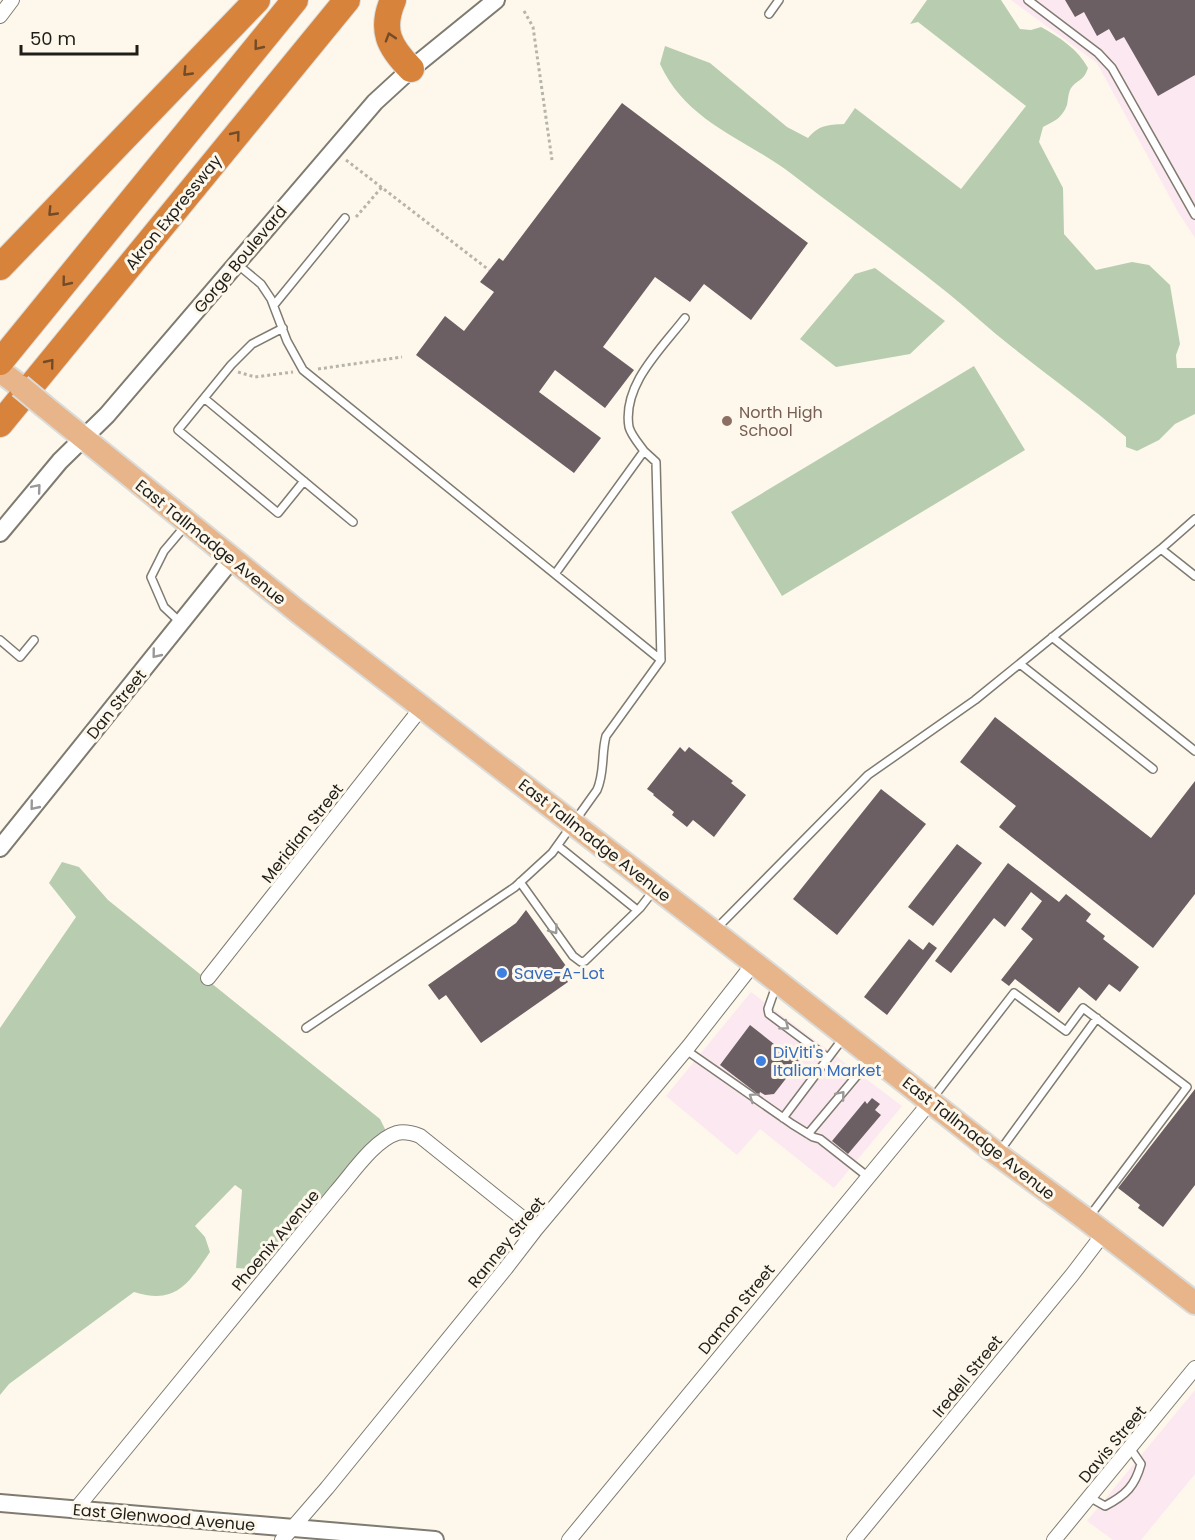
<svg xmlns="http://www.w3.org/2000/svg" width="1195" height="1540" viewBox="0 0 1195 1540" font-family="Poppins,sans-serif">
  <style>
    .commercial { fill: #fce8f1 }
    .green { fill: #b8cdb0 }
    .building { fill: #6b5f63 }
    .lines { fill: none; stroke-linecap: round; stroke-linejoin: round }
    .service-casing { stroke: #7f7b70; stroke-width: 10 }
    .minor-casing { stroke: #7f7b70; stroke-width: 16 }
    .tertiary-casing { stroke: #7f7b70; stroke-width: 20 }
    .primary-casing { stroke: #dbdbda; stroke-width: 26 }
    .motorway-casing { stroke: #dbdbda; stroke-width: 28 }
    .path { stroke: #b8b4aa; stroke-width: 3; stroke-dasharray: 3 3; stroke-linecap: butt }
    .service { stroke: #fff; stroke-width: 7 }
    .minor { stroke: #fff; stroke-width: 14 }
    .tertiary { stroke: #fff; stroke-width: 16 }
    .primary { stroke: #e7b589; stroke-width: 22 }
    .motorway { stroke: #d7833b; stroke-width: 26 }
    .primary-bridge-casing { stroke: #dbdbda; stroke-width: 26; stroke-linecap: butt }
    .primary-bridge { stroke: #e7b589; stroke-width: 22 }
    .oneway { stroke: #724b28 }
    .oneway2 { stroke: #9a9997 }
    .education-dot { fill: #8d6e63; stroke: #fdf8eb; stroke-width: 2 }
    .shop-dot { fill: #3f7fe0; stroke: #fdf8eb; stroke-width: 2 }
    .labels { text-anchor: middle; stroke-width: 6; stroke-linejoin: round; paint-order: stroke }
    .street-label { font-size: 16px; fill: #1f1d18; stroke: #fdf8eb }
    .education-label { font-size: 16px; fill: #785e54; stroke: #fdf8eb; text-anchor: start }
    .shop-label { font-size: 16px; fill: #366cbe; stroke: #fdf8eb; text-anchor: start }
  </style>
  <rect width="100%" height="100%" fill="#fdf8eb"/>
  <path class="commercial" d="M1011 0H1195V238L1178 212 1097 63Z
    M751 992 902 1106 834 1188 760 1129 737 1155 666 1096Z
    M1195 1390V1474L1141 1540H1113L1087 1521Z"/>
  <path class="green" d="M927 0H1001L1020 29 1031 30 1041 27C1059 37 1078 49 1088 68 1083 83 1076 79 1070 90 1068 95 1068 100 1067 105 1062 118 1055 121 1043 127L1039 142 1063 188 1064 234 1096 270 1132 262 1149 265 1170 285 1180 344 1176 355 1177 368H1195V414L1175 424 1159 440 1137 451 1126 447V437C1089 405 1050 377 1012 347 990 330 970 311 949 294 898 253 845 215 793 175 745 138 687 123 660 64L665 46 710 63 787 127 808 138C819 125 827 125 844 124L855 108 961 189 1026 106 918 22 910 24Z
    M875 268 945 321 910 354 836 367 800 339 855 274Z
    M974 366 1025 450 782 596 731 512Z
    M62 862 79 867 108 900 380 1119 387 1133 264 1270 236 1268 242 1190 235 1185 195 1226 205 1237 210 1252C188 1284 176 1305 134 1292L9 1384 0 1395V1028L76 917 49 883Z"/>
  <path class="building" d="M1065 0H1195V75L1158 96 1124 37 1116 41 1109 29 1097 36 1084 12 1075 17Z
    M622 103 808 243 751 320 704 284 690 302 655 277 603 347 634 370 605 408 555 370 539 392 601 438 574 473 416 355 445 316 464 331 494 292 480 282 499 258 503 261Z
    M995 717 1151 838 1195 781V894L1153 948 999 827 1016 806 960 762Z
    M680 747 685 752 689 747 733 781 731 783 746 795 714 837 693 820 687 827 672 815 674 812 653 795 654 794 647 789Z
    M881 789 926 824 837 935 793 899Z
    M957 844 982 863 933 926 908 907Z
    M1008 863 1059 902 1066 894 1091 914 1086 921 1105 936 1103 939 1139 967 1120 992 1109 984 1096 1001 1079 987 1059 1013 1015 979 1009 986 1001 980 1033 939 1021 929 1042 901 1031 892 1005 927 994 918 951 973 935 961Z
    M526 910 566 966 560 970 568 982 481 1043 446 995 439 1000 428 985 516 923Z
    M909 939 923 950 929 942 937 948 887 1015 864 997Z
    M750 1025 784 1052 787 1048 802 1058 774 1094 765 1095 760 1092 759 1095 720 1065Z
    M1195 1089V1185L1163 1227 1138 1208 1140 1205 1118 1188Z
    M872 1098 880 1104 875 1110 881 1115 848 1154 832 1141 865 1101 867 1104Z"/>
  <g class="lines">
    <g class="service-casing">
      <path id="service" d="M1028 0 1098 53 1112 68 1195 215
        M769 14 779 0
        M237 264 261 284 271 299 287 341 303 370 661 660 606 736C601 754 605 772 597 790L552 853 515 887 306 1028
        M274 305 345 218
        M283 328 252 344 231 365 178 430 278 513 304 481
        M204 398 353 522
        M644 451C639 444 631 435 629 427 622 385 661 349 685 318
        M1161 549 1195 519
        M555 574 644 451 656 462 661 660
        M180 622 164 607 151 577 164 551 186 525
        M1052 637 1195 751
        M0 640 20 657 34 640
        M1020 664 1153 769
        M558 846 637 910
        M520 882 573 956 581 962 585 961 640 908 654 890
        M715 930 868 775 975 700 1161 549 1195 576
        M776 986 768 1009 769 1014 828 1058
        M686 1050 792 1124 813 1137 820 1139 867 1176
        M932 1099 1014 993 1066 1031 1083 1008 1187 1087 1089 1217
        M783 1118 844 1037
        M808 1134 870 1060
        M999 1152 1097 1018
        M1089 1497 1105 1506C1126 1495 1135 1486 1141 1464L1130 1448"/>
    </g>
    <g class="minor-casing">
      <path id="minor" d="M0 16 12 0
        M208 978 422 707
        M76 1509 335 1193C351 1175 374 1140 397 1133 405 1131 412 1133 420 1136L536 1229
        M282 1540 327 1488 506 1268 536 1229 689 1046 754 963
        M569 1540 931 1101
        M854 1540 1072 1275 1104 1233
        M1054 1540 1195 1368"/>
    </g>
    <g class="tertiary-casing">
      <path id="tertiary" d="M0 533 60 461 107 415 375 102 411 69 496 0
        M0 848 232 559
        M0 1503 435 1540"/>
    </g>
    <g class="primary-casing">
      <path id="primary" d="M0 371 20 386
        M44 406 297 611 754 963 997 1154 1087 1220 1195 1303"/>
    </g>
    <g class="motorway-casing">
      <path id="motorway" d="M393 0C380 30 389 47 411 69
        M0 267 257 0
        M0 362 295 0
        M0 424 347 0"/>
    </g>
    <path class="path" d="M524 11 533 27 552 160
      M346 160 489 270
      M356 217 382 187
      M318 369 402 357
      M238 372 255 377 293 372"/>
    <use href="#service" class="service"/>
    <use href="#minor" class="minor"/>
    <use href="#tertiary" class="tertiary"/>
    <use href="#primary" class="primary"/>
    <use href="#motorway" class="motorway"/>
    <g class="primary-bridge-casing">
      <path id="primary-bridge" d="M20 386 44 406"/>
    </g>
    <use href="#primary-bridge" class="primary-bridge"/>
  </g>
  <defs><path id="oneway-chevron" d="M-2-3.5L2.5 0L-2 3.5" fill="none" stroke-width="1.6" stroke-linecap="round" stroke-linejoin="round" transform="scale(1.5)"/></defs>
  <g class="oneway">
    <use href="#oneway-chevron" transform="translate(390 37) rotate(-107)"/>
    <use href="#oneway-chevron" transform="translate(258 46) rotate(129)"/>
    <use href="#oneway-chevron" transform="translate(187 72) rotate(134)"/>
    <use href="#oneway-chevron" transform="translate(236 135) rotate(-51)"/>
    <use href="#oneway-chevron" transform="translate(52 212) rotate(134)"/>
    <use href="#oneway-chevron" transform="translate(66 282) rotate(129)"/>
    <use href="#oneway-chevron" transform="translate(50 363) rotate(-51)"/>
  </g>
  <g class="oneway2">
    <use href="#oneway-chevron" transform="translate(37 488) rotate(-50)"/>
    <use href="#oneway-chevron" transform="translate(156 654) rotate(129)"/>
    <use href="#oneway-chevron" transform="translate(34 806) rotate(129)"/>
    <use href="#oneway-chevron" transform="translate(554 930) rotate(54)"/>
    <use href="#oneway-chevron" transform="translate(785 1026) rotate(37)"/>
    <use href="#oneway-chevron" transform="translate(841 1095) rotate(-50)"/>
    <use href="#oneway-chevron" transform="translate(753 1097) rotate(-145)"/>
  </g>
  <circle class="education-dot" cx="727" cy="421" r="6"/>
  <g class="shop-dot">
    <circle cx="502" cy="973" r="6"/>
    <circle cx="761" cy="1061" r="6"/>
  </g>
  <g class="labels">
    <g class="street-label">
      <text transform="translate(173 212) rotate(-51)" y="6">Akron Expressway</text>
      <text transform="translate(240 259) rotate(-50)" y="6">Gorge Boulevard</text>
      <text transform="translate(211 542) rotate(39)" y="6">East Tallmadge Avenue</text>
      <text transform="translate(116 704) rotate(-51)" y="6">Dan Street</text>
      <text transform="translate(302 833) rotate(-52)" y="6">Meridian Street</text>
      <text transform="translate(595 840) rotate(38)" y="6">East Tallmadge Avenue</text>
      <text transform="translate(979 1138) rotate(38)" y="6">East Tallmadge Avenue</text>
      <text transform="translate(275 1240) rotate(-50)" y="6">Phoenix Avenue</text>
      <text transform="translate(506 1242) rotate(-51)" y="6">Ranney Street</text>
      <text transform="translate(736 1309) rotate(-51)" y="6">Damon Street</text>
      <text transform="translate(967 1376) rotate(-51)" y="6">Iredell Street</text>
      <text transform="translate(1112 1444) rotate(-50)" y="6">Davis Street</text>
      <text transform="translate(164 1517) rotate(5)" y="6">East Glenwood Avenue</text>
    </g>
    <g class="education-label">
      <text x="739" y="418">North High<tspan x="739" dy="18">School</tspan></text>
    </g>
    <g class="shop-label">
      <text x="514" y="979">Save-A-Lot</text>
      <text x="773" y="1058">DiViti's<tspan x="773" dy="18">Italian Market</tspan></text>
    </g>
  </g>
  <path d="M21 45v9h116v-9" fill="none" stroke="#1f1d18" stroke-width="3"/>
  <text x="30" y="45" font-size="18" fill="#1f1d18" stroke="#fdf8eb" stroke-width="4.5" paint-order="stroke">50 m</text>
</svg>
